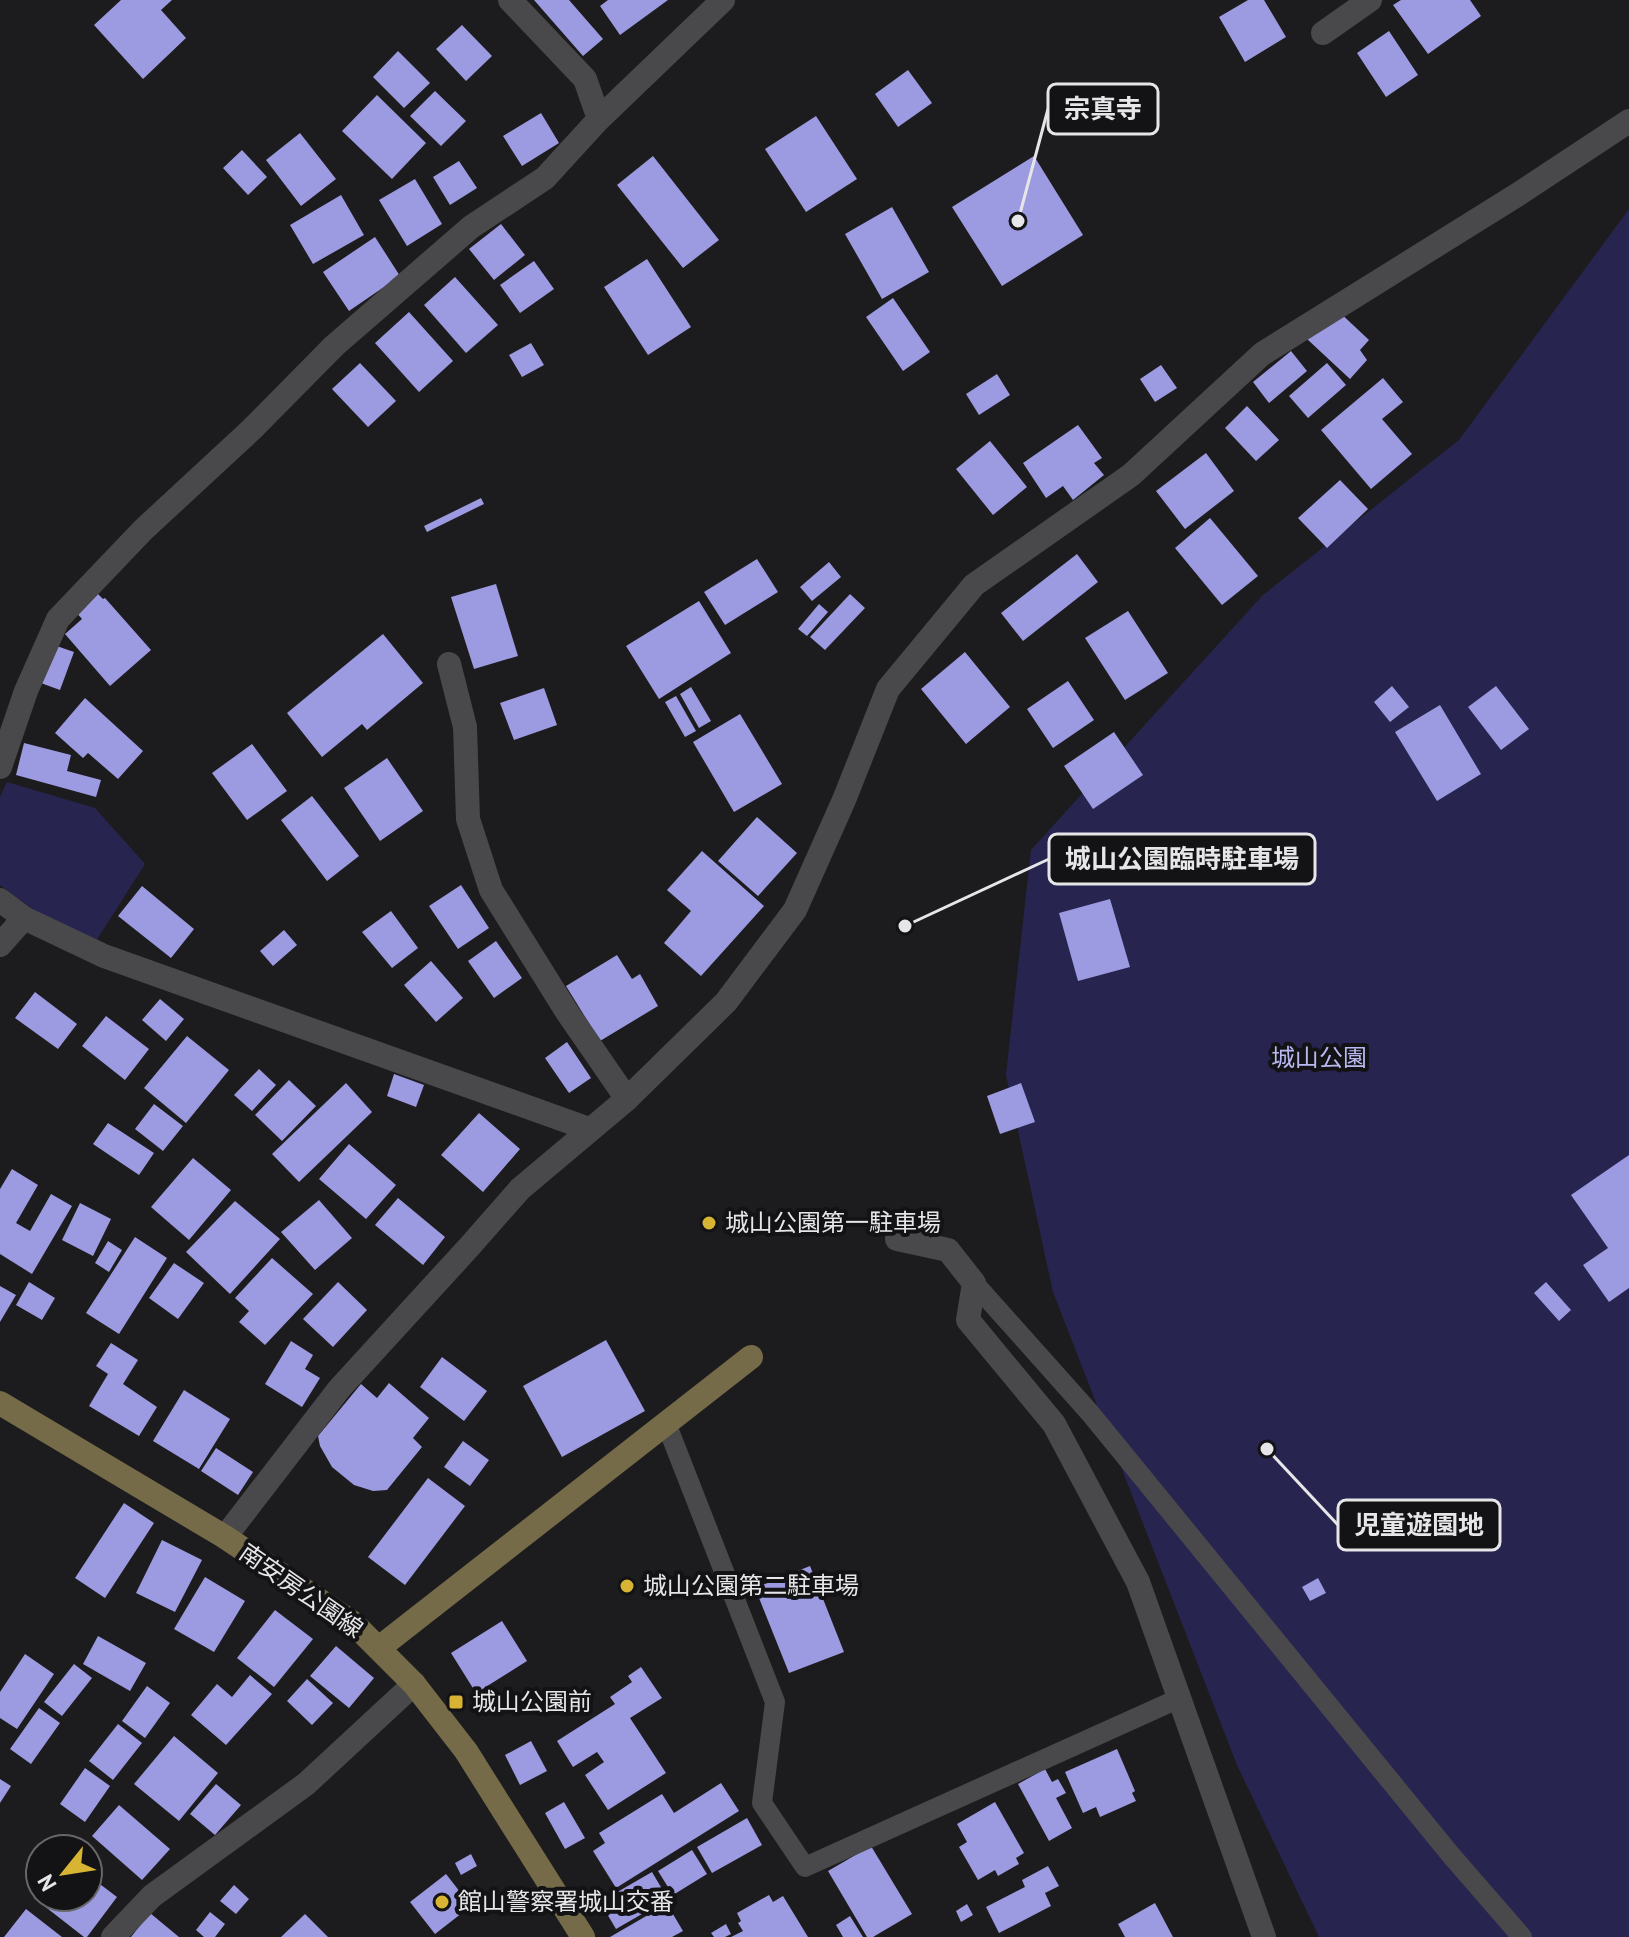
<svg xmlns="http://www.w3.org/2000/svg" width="1629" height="1937" viewBox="0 0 1629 1937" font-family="'PT Sans','Noto Sans JP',sans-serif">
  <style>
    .green { fill: #282450 }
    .building { fill: #9c9ae1 }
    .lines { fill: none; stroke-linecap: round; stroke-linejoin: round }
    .lane { stroke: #49494c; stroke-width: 20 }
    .street { stroke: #49494c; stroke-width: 24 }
    .secondary { stroke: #766b48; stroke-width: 24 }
    .poi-dot { fill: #d8b434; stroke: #131315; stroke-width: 3 }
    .labels { text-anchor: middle; stroke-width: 8; stroke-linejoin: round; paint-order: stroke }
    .park-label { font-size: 24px; fill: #b9b8f1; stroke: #131315 }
    .poi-label { font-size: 24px; fill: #e6e6e8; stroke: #131315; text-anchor: start }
    .street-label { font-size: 24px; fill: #e6e6e8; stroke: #131315 }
    .leader { fill: none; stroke: #e6e6e8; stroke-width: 3 }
    .callout-dot { fill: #e6e6e8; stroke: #131315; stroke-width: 3 }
    .callout { fill: #131315; stroke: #e6e6e8; stroke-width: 3 }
    .callout-label { font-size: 26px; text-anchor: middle; font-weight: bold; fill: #e6e6e8 }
  </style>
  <rect width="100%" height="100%" fill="#1c1c1e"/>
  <path class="green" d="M1629 209V1937H1319L1237 1765 1053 1292 1006 1075 1031 850 1263 595 1459 440Z
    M7 782 95 808 145 864 96 941 31 908 0 885V797Z"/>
  <path class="building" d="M121 0H172L161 10 186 38 143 79 94 25Z
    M534 0H569L603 39 583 56Z
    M608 0H668L620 35 600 6Z
    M1248 0H1264L1286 37 1245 62 1219 17Z
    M1401 0H1470L1481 16 1428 54 1393 5Z
    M462 25 492 56 466 81 436 49Z
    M1389 31 1418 75 1386 97 1357 53Z
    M398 51 430 83 404 108 373 77Z
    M908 70 932 103 898 127 875 94Z
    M435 91 466 121 441 146 410 116Z
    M377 95 426 143 392 179 342 131Z
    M541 113 559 143 522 166 503 136Z
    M816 116 857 179 806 212 765 149Z
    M300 133 336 179 301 206 266 160Z
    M242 150 267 177 248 195 223 168Z
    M653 156 719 240 683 268 617 185Z
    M1034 156 1083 235 1002 286 952 207Z
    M459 161 477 188 450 205 433 177Z
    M415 179 442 224 407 246 379 200Z
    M341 195 364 235 313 264 290 225Z
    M892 207 929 272 882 299 845 234Z
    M501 224 525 255 494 280 469 249Z
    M375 237 400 276 349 311 323 272Z
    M647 259 691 327 648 355 604 287Z
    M534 261 554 289 520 313 500 285Z
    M455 277 498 325 466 353 424 305Z
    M893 298 930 352 903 371 866 317Z
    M1336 309 1369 340 1360 350 1367 360 1350 379 1307 339Z
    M409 312 453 361 419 392 375 343Z
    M531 343 544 365 522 377 509 355Z
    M1291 351 1307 371 1269 403 1253 382Z
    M360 363 396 401 368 427 332 389Z
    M1327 363 1346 385 1308 418 1289 396Z
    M1161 365 1177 388 1155 402 1140 379Z
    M997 374 1010 395 979 415 966 394Z
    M1383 378 1403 402 1382 419 1412 454 1371 489 1321 430Z
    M1247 406 1279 440 1256 461 1225 428Z
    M1078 425 1102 458 1094 463 1104 475 1073 500 1063 486 1046 498 1023 463Z
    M990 441 1027 487 993 515 956 469Z
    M1206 453 1234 491 1185 529 1156 491Z
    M1340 480 1368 509 1327 548 1298 518Z
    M481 498 484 504 427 532 424 526Z
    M1210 518 1258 576 1222 605 1175 548Z
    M1077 554 1098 582 1023 641 1001 613Z
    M757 559 778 592 725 625 704 592Z
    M829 562 841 577 812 601 800 587Z
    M496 584 518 656 474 669 451 597Z
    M97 593 103 599 105 598 151 650 110 686 65 634 82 619 76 612Z
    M850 594 865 608 825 650 810 637Z
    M699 601 731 653 659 699 626 646Z
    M819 604 828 612 807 636 798 629Z
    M1128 611 1168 673 1125 700 1085 638Z
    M383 634 423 683 367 730 362 724 322 757 287 713Z
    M51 644 74 652 60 690 38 682Z
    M965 652 1010 707 966 744 921 689Z
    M1068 681 1094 720 1053 748 1027 709Z
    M1392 686 1409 707 1390 722 1374 702Z
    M1496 686 1529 729 1501 750 1468 707Z
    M691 687 711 721 699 728 680 694Z
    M544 688 557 725 514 740 500 703Z
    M676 696 696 731 685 737 665 702Z
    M85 698 143 751 118 779 88 753 83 758 55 733Z
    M1440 705 1481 774 1437 801 1395 732Z
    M740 714 782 784 734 812 693 742Z
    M1114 732 1143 775 1093 809 1064 766Z
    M24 743 71 755 67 771 101 780 96 797 16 775Z
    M252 744 287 791 247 820 212 773Z
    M387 758 423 811 380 841 344 788Z
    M312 796 359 856 327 881 281 820Z
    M757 817 797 853 758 896 718 861Z
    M702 851 764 906 701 976 664 943 691 911 667 890Z
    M461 885 489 928 458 949 429 906Z
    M142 886 194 929 171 958 118 916Z
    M1110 899 1130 967 1078 981 1059 913Z
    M391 911 418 948 392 968 362 932Z
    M284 930 297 945 273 966 260 951Z
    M496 941 522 978 494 998 468 961Z
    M617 955 632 979 640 974 658 1006 600 1041 566 986Z
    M431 961 463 998 436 1022 404 985Z
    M35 992 77 1024 58 1049 15 1018Z
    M160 999 184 1019 166 1041 142 1020Z
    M106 1016 149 1049 125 1080 82 1046Z
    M187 1036 229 1070 186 1123 144 1088Z
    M567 1042 591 1078 569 1093 545 1058Z
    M259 1069 276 1085 252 1111 234 1095Z
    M394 1074 424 1085 416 1107 387 1096Z
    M289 1080 316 1106 282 1141 255 1115Z
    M346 1083 372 1112 299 1182 272 1154Z
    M1021 1083 1035 1122 1000 1134 987 1096Z
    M154 1104 183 1126 163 1151 135 1129Z
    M479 1113 520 1149 483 1192 441 1155Z
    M108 1123 154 1153 139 1175 93 1144Z
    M349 1144 396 1185 366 1219 319 1179Z
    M1629 1155V1288L1609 1302 1583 1265 1608 1248 1571 1195Z
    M193 1158 231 1190 189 1240 151 1207Z
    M12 1169 38 1185 16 1223 30 1231 51 1194 72 1206 32 1274 0 1254V1189Z
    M398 1198 445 1237 423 1265 375 1225Z
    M319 1200 352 1238 315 1270 281 1232Z
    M235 1201 280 1239 230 1294 186 1252Z
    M80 1203 111 1219 93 1256 62 1240Z
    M135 1237 167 1258 119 1334 86 1313Z
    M108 1241 122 1250 109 1272 95 1263Z
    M272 1258 313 1294 265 1345 239 1322 249 1311 235 1298Z
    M174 1263 204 1283 178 1319 149 1298Z
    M29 1282 55 1298 42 1320 16 1305Z
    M338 1282 367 1310 333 1347 303 1319Z
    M1546 1282 1571 1310 1559 1321 1534 1293Z
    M0 1286 16 1295 0 1322Z
    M606 1340 645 1411 562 1457 523 1386Z
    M291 1341 313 1355 305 1369 320 1378 302 1407 265 1384Z
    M111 1343 138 1360 123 1384 157 1407 139 1436 89 1406 108 1374 96 1366Z
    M442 1357 487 1391 464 1421 420 1387Z
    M389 1383 429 1418 413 1438 422 1447 387 1490 373 1491 354 1485 332 1467 320 1446 318 1436 361 1384 377 1398Z
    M184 1390 230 1419 199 1469 153 1441Z
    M463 1441 489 1460 470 1486 444 1467Z
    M216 1448 253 1472 238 1495 201 1471Z
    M428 1478 465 1506 405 1585 368 1557Z
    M124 1503 154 1523 105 1598 75 1578Z
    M162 1540 202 1560 175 1612 136 1593Z
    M810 1566 844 1652 789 1673 755 1588Z
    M205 1577 245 1601 214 1652 174 1629Z
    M1318 1578 1326 1593 1310 1601 1302 1587Z
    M275 1610 313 1639 274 1687 237 1658Z
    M502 1621 527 1661 476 1693 451 1653Z
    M98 1636 146 1663 130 1691 83 1664Z
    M336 1646 374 1678 349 1708 310 1676Z
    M25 1654 54 1674 17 1729 0 1718V1692Z
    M74 1664 92 1678 62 1716 44 1702Z
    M641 1667 662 1698 630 1718 666 1773 608 1810 585 1775 604 1762 597 1752 573 1767 557 1741 615 1704 610 1697 632 1682 628 1676Z
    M250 1675 272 1694 226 1745 191 1715 217 1684 232 1697Z
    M307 1679 333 1703 312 1725 287 1701Z
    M147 1686 170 1703 145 1738 122 1721Z
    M39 1708 60 1723 31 1764 10 1749Z
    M118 1724 142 1743 113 1780 89 1761Z
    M174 1736 218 1773 179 1821 134 1784Z
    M531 1741 547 1771 520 1785 505 1755Z
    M1117 1749 1135 1791 1132 1793 1136 1801 1100 1817 1096 1807 1083 1813 1065 1772Z
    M85 1768 110 1786 85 1822 60 1804Z
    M1045 1769 1052 1782 1058 1779 1066 1793 1056 1798 1072 1828 1049 1841 1018 1784Z
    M0 1779 11 1786 0 1803Z
    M721 1783 739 1811 616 1888 593 1851 605 1843 599 1833 662 1794 674 1813Z
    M216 1784 241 1805 215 1835 190 1814Z
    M564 1802 585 1838 565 1849 545 1813Z
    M995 1802 1024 1853 1016 1858 1019 1864 998 1876 995 1870 978 1880 959 1847 967 1842 957 1824Z
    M119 1805 170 1849 142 1880 92 1836Z
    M747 1818 762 1845 712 1873 697 1847Z
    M871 1846 912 1914 873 1937H867L828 1871Z
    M692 1850 707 1874 673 1895 658 1871Z
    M471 1854 477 1866 461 1875 455 1863Z
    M1048 1866 1059 1886 1045 1893 1051 1906 999 1933 986 1907 1025 1887 1022 1880Z
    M652 1872 668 1899 616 1929 600 1902Z
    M446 1874 471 1906 435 1934 410 1902Z
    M88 1875 117 1897 87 1937H84L34 1898 40 1890V1897H88Z
    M234 1885 249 1899 236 1914 220 1901Z
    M769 1895 773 1902 783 1896 808 1937H731L743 1931 738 1923 741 1921 737 1913Z
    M1155 1903 1173 1937H1125L1118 1924Z
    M667 1904 683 1931 672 1937H610Z
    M967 1904 973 1915 961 1922 956 1911Z
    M26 1909 62 1937H4Z
    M210 1912 225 1924 215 1937H204L196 1930Z
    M150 1913 179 1937H131Z
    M305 1914 328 1937H281Z
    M850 1916 863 1937H843L836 1925Z
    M726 1924 731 1934 725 1937H714L711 1933Z"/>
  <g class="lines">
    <path class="lane" d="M974 1283 1090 1413 1450 1854 1522 1937
      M666 1423 775 1702 762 1803 805 1867 1180 1698"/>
    <path class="street" d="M510 0 585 79 599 119
      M1323 33 1370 0
      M449 664 465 727 468 819 491 890 567 1012 627 1099
      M0 767 26 691 58 619 143 530 252 429 334 346 471 227 545 178 599 119 723 0
      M0 900 24 918
      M0 945 24 918 104 956 589 1129
      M897 1239 948 1250 974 1283 968 1320 1054 1424 1138 1582 1264 1937
      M225 1537 339 1389 469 1247 520 1189 627 1099 726 1002 795 910 844 800 888 689 974 585 1131 475 1262 354 1517 195 1629 121
      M113 1937 152 1896 306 1784 414 1684"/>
    <path class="secondary" d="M0 1403 225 1537 353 1623 414 1684 466 1751 583 1937
      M379 1648 751 1357"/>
  </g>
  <g class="poi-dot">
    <circle cx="709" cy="1223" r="8"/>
    <circle cx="627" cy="1586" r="8"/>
    <rect x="448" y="1694" width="16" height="16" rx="4"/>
    <circle cx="442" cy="1902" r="8"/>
  </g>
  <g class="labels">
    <g class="park-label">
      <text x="1319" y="1066">城山公園</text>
    </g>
    <g class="poi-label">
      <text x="725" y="1231">城山公園第一駐車場</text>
      <text x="643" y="1594">城山公園第二駐車場</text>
      <text x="472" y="1710">城山公園前</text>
      <text x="458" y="1910">館山警察署城山交番</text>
    </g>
    <g class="street-label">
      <text transform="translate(301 1591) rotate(35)" y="8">南安房公園線</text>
    </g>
  </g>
  <path class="leader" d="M1018 221L1048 109M905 926L1049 859M1267 1449L1338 1525"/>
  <g class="callout-dot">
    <circle cx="1018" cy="221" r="8"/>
    <circle cx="905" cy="926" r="8"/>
    <circle cx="1267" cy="1449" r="8"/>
  </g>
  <g class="callout">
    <rect x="1048" y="84" width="110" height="50" rx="8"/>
    <rect x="1049" y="834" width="266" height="50" rx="8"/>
    <rect x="1338" y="1500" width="162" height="50" rx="8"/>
  </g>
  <g class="callout-label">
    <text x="1103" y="118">宗真寺</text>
    <text x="1182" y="868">城山公園臨時駐車場</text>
    <text x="1419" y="1534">児童遊園地</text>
  </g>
  <g transform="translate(64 1873) rotate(240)"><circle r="38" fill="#131315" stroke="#676769" stroke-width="2"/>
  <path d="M0-6L14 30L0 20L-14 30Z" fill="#d8b434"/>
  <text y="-12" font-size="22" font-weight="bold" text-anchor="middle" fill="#e6e6e8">N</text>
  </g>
</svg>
